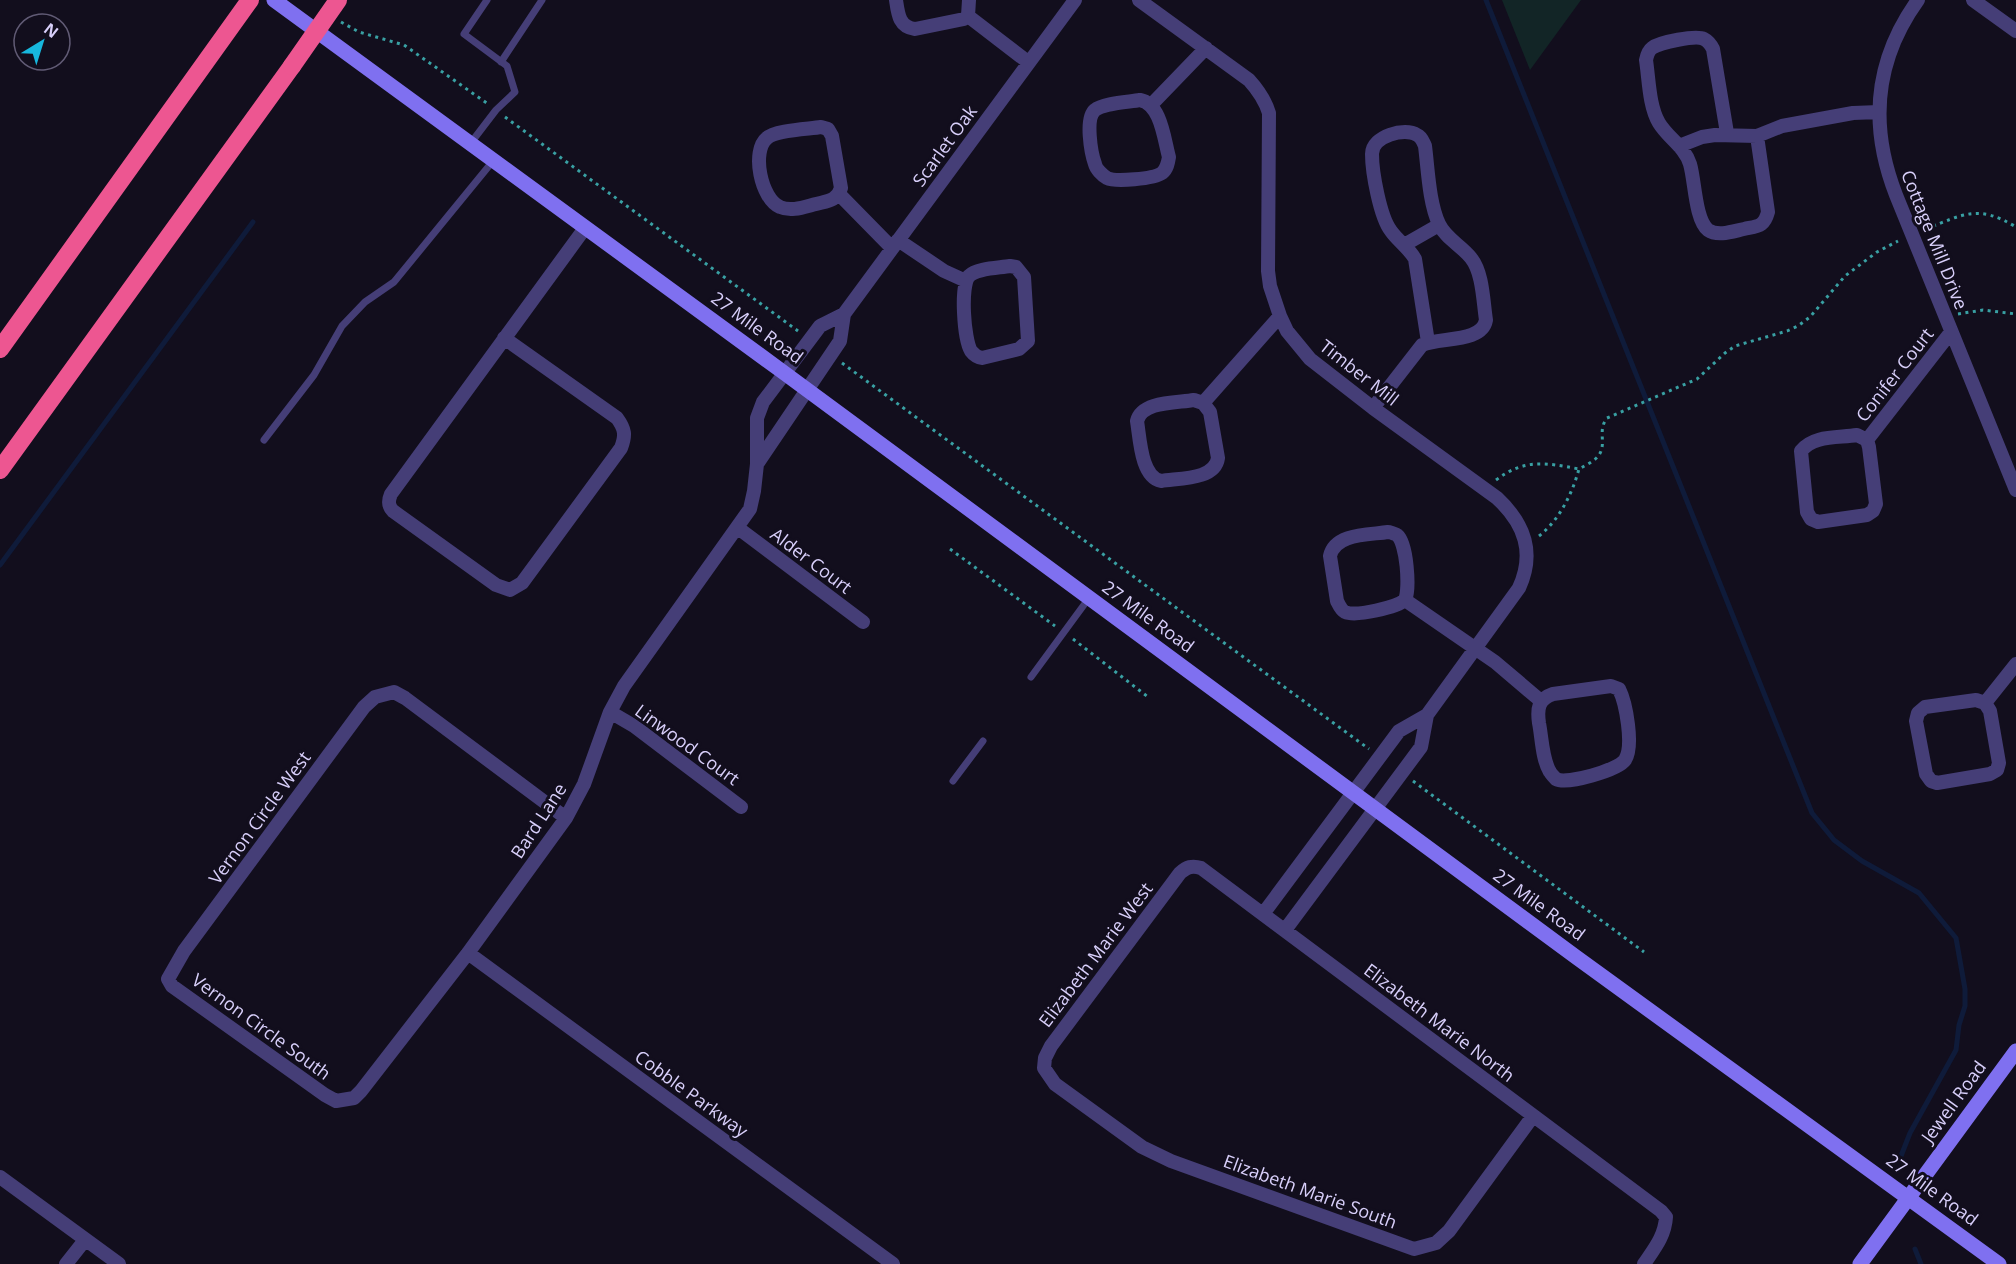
<svg xmlns="http://www.w3.org/2000/svg" width="2016" height="1264" viewBox="0 0 2016 1264" font-family="'Open Sans',sans-serif">
  <style>
    .green { fill: #122526 }
    .lines { fill: none; stroke-linecap: round; stroke-linejoin: round }
    .stream { stroke: #0f1b3a; stroke-width: 5 }
    .path { stroke: #39a0a3; stroke-width: 3; stroke-dasharray: 3 4.5; stroke-linecap: butt }
    .lane { stroke: #453e77; stroke-width: 7 }
    .street { stroke: #453e77; stroke-width: 14 }
    .secondary { stroke: #7f70f0; stroke-width: 15 }
    .highway { stroke: #ed5691; stroke-width: 18 }
    .highway-bridge { stroke: #ed5691; stroke-width: 18 }
    .labels { text-anchor: middle; stroke-width: 6; stroke-linejoin: round; paint-order: stroke }
    .street-label { font-size: 18px; fill: #d8cffa; stroke: #120e1d }
  </style>
  <rect width="100%" height="100%" fill="#120e1d"/>
  <path class="green" d="M1502 0H1581L1530 70Z"/>
  <g class="lines">
    <path class="stream" d="M1486 0 1812 813 1834 840 1862 861 1919 893 1956 938 1965 989V1006L1959 1025 1956 1050 1910 1133 1901 1156
      M0 565 253 222
      M1915 1249 1921 1264"/>
    <path class="path" d="M341 22 359 32 404 45 488 104
      M505 117 798 331
      M1926 229C1964 214 1978 204 2016 227
      M1958 314 1983 310 2016 314
      M842 363 1369 749
      M1496 480C1525 458 1546 463 1579 469
      M1539 536C1560 519 1572 494 1579 469 1586 465 1595 461 1599 455 1607 443 1597 431 1607 418L1697 379 1725 353 1735 346 1787 331 1798 326 1810 317 1845 276 1877 252 1898 241
      M950 549 1055 626
      M1073 639 1148 697
      M1413 781 1644 952"/>
    <path class="lane" d="M501 62 542 0
      M470 144 496 110 515 92 507 66 464 34 487 0
      M264 440 314 375 342 326 365 302 394 282 493 161
      M1031 677 1089 598
      M953 781 983 741"/>
    <path class="street" d="M896 0C898 14 899 27 915 29L964 19 968 16 969 0
      M1139 0 1249 80C1259 91 1265 100 1269 113L1268 271 1270 286 1280 316 1287 331 1310 359 1373 408 1497 498C1525 524 1535 553 1519 588L1427 715
      M1918 0C1874 61 1869 126 1896 195L2016 490
      M1973 0 2016 31
      M968 16 1028 62
      M1140 100C1161 104 1164 139 1169 157 1168 163 1167 169 1162 173 1154 179 1115 182 1107 178 1102 175 1096 169 1095 164 1091 153 1085 118 1095 110 1103 103 1129 102 1140 100Z
      M1151 105 1206 48
      M821 127 828 129 832 136 841 188C837 201 827 201 816 204 804 207 791 212 780 207 761 199 751 151 767 138 775 130 809 129 821 127Z
      M1727 133 1713 49C1711 45 1708 41 1704 39 1696 35 1660 42 1652 48 1648 51 1647 55 1646 60 1649 80 1649 106 1659 123 1668 138 1685 147 1690 164 1695 181 1695 219 1708 230 1718 237 1734 231 1744 229 1758 226 1764 227 1768 212L1757 136
      M1679 146 1702 137 1715 135 1757 136 1782 126 1853 113 1879 112
      M839 194 892 248
      M898 240 944 271 966 281
      M1404 245 1439 225
      M1010 266 1016 267 1024 277 1028 341 1019 349 982 358C977 357 974 355 971 351 964 339 960 286 969 276 977 268 999 268 1010 266Z
      M844 314 1075 0
      M504 338 617 418C625 429 626 435 621 448L522 583 510 590 496 585 393 511C388 506 388 501 391 494L585 228
      M1194 400 1203 403 1210 412 1218 458C1215 480 1179 478 1161 481 1141 477 1140 439 1137 421 1142 401 1177 403 1194 400Z
      M1203 403 1280 316
      M1373 408 1422 345C1440 337 1482 343 1486 320 1483 301 1483 273 1471 258 1461 245 1446 239 1439 224 1429 203 1428 169 1425 146 1423 142 1422 137 1417 135 1405 127 1372 136 1372 154 1372 172 1380 217 1391 231 1398 241 1409 248 1415 259L1428 342
      M1857 435 1867 440 1869 447 1876 504 1873 511 1867 515 1818 522 1811 519 1807 512 1801 451C1813 435 1838 438 1857 435Z
      M1867 440 1951 332
      M738 528 863 622
      M1388 532C1389 532 1396 534 1397 535 1407 543 1410 589 1405 600 1397 607 1356 617 1345 612 1341 610 1339 605 1337 601L1330 556C1335 533 1369 535 1388 532Z
      M1405 600 1495 662 1541 701
      M1611 686 1619 689C1626 703 1634 746 1625 760 1618 770 1567 785 1556 779 1555 778 1550 773 1550 772 1542 759 1542 738 1539 723 1537 709 1538 699 1553 694Z
      M1976 700 1985 703 1990 711 1999 763 1997 770 1990 774 1937 783 1931 781 1926 774 1916 721 1918 713 1925 707Z
      M1985 703 2016 664
      M610 712 634 726 741 807
      M566 818 405 698 394 692 375 697 364 707 184 951 168 979 172 986 325 1095 336 1101 354 1098 361 1091 468 953 566 818 584 784 610 712 624 686 750 509 754 491 757 464V418L763 402 820 326 844 314 840 341 757 464
      M1263 914 1399 731 1427 715 1421 747 1285 930
      M468 953 893 1264
      M1533 1116 1449 1231 1436 1243 1414 1249 1171 1161 1142 1147 1055 1084 1044 1068 1045 1058 1051 1046 1180 873C1187 867 1192 865 1201 868L1661 1211 1666 1217C1665 1236 1654 1249 1644 1264
      M0 1177 119 1264
      M66 1264 85 1240"/>
    <path class="secondary" d="M274 0 783 372 1576 957 1999 1264
      M1860 1264 2016 1051"/>
    <path class="highway" d="M0 349 250 0
      M0 470 292 66"/>
    <path class="highway-bridge" d="M292 66 338 0"/>
  </g>
  <g class="labels">
    <g class="street-label">
      <text transform="translate(945 146) rotate(-54)" y="6">Scarlet Oak</text>
      <text transform="translate(1934 240) rotate(68)" y="6">Cottage Mill Drive</text>
      <text transform="translate(757 328) rotate(36)" y="6">27 Mile Road</text>
      <text transform="translate(1359 373) rotate(38)" y="6">Timber Mill</text>
      <text transform="translate(1895 375) rotate(-52)" y="6">Conifer Court</text>
      <text transform="translate(811 561) rotate(37)" y="6">Alder Court</text>
      <text transform="translate(1148 617) rotate(36)" y="6">27 Mile Road</text>
      <text transform="translate(687 745) rotate(36)" y="6">Linwood Court</text>
      <text transform="translate(260 818) rotate(-54)" y="6">Vernon Circle West</text>
      <text transform="translate(539 821) rotate(-57)" y="6">Bard Lane</text>
      <text transform="translate(1539 905) rotate(36)" y="6">27 Mile Road</text>
      <text transform="translate(1096 955) rotate(-53)" y="6">Elizabeth Marie West</text>
      <text transform="translate(1439 1023) rotate(37)" y="6">Elizabeth Marie North</text>
      <text transform="translate(261 1027) rotate(36)" y="6">Vernon Circle South</text>
      <text transform="translate(691 1094) rotate(36)" y="6">Cobble Parkway</text>
      <text transform="translate(1954 1102) rotate(-54)" y="6">Jewell Road</text>
      <text transform="translate(1932 1190) rotate(36)" y="6">27 Mile Road</text>
      <text transform="translate(1310 1192) rotate(20)" y="6">Elizabeth Marie South</text>
    </g>
  </g>
  <g transform="translate(42 42) rotate(38)"><circle r="28" fill="#120e1d" stroke="#615b75" stroke-width="1.5"/>
  <path d="M0-4.5L10 22L0 15L-10 22Z" fill="#17b7dd"/>
  <text y="-9" font-size="16" font-weight="bold" text-anchor="middle" fill="#d8cffa">N</text>
  </g>
</svg>
